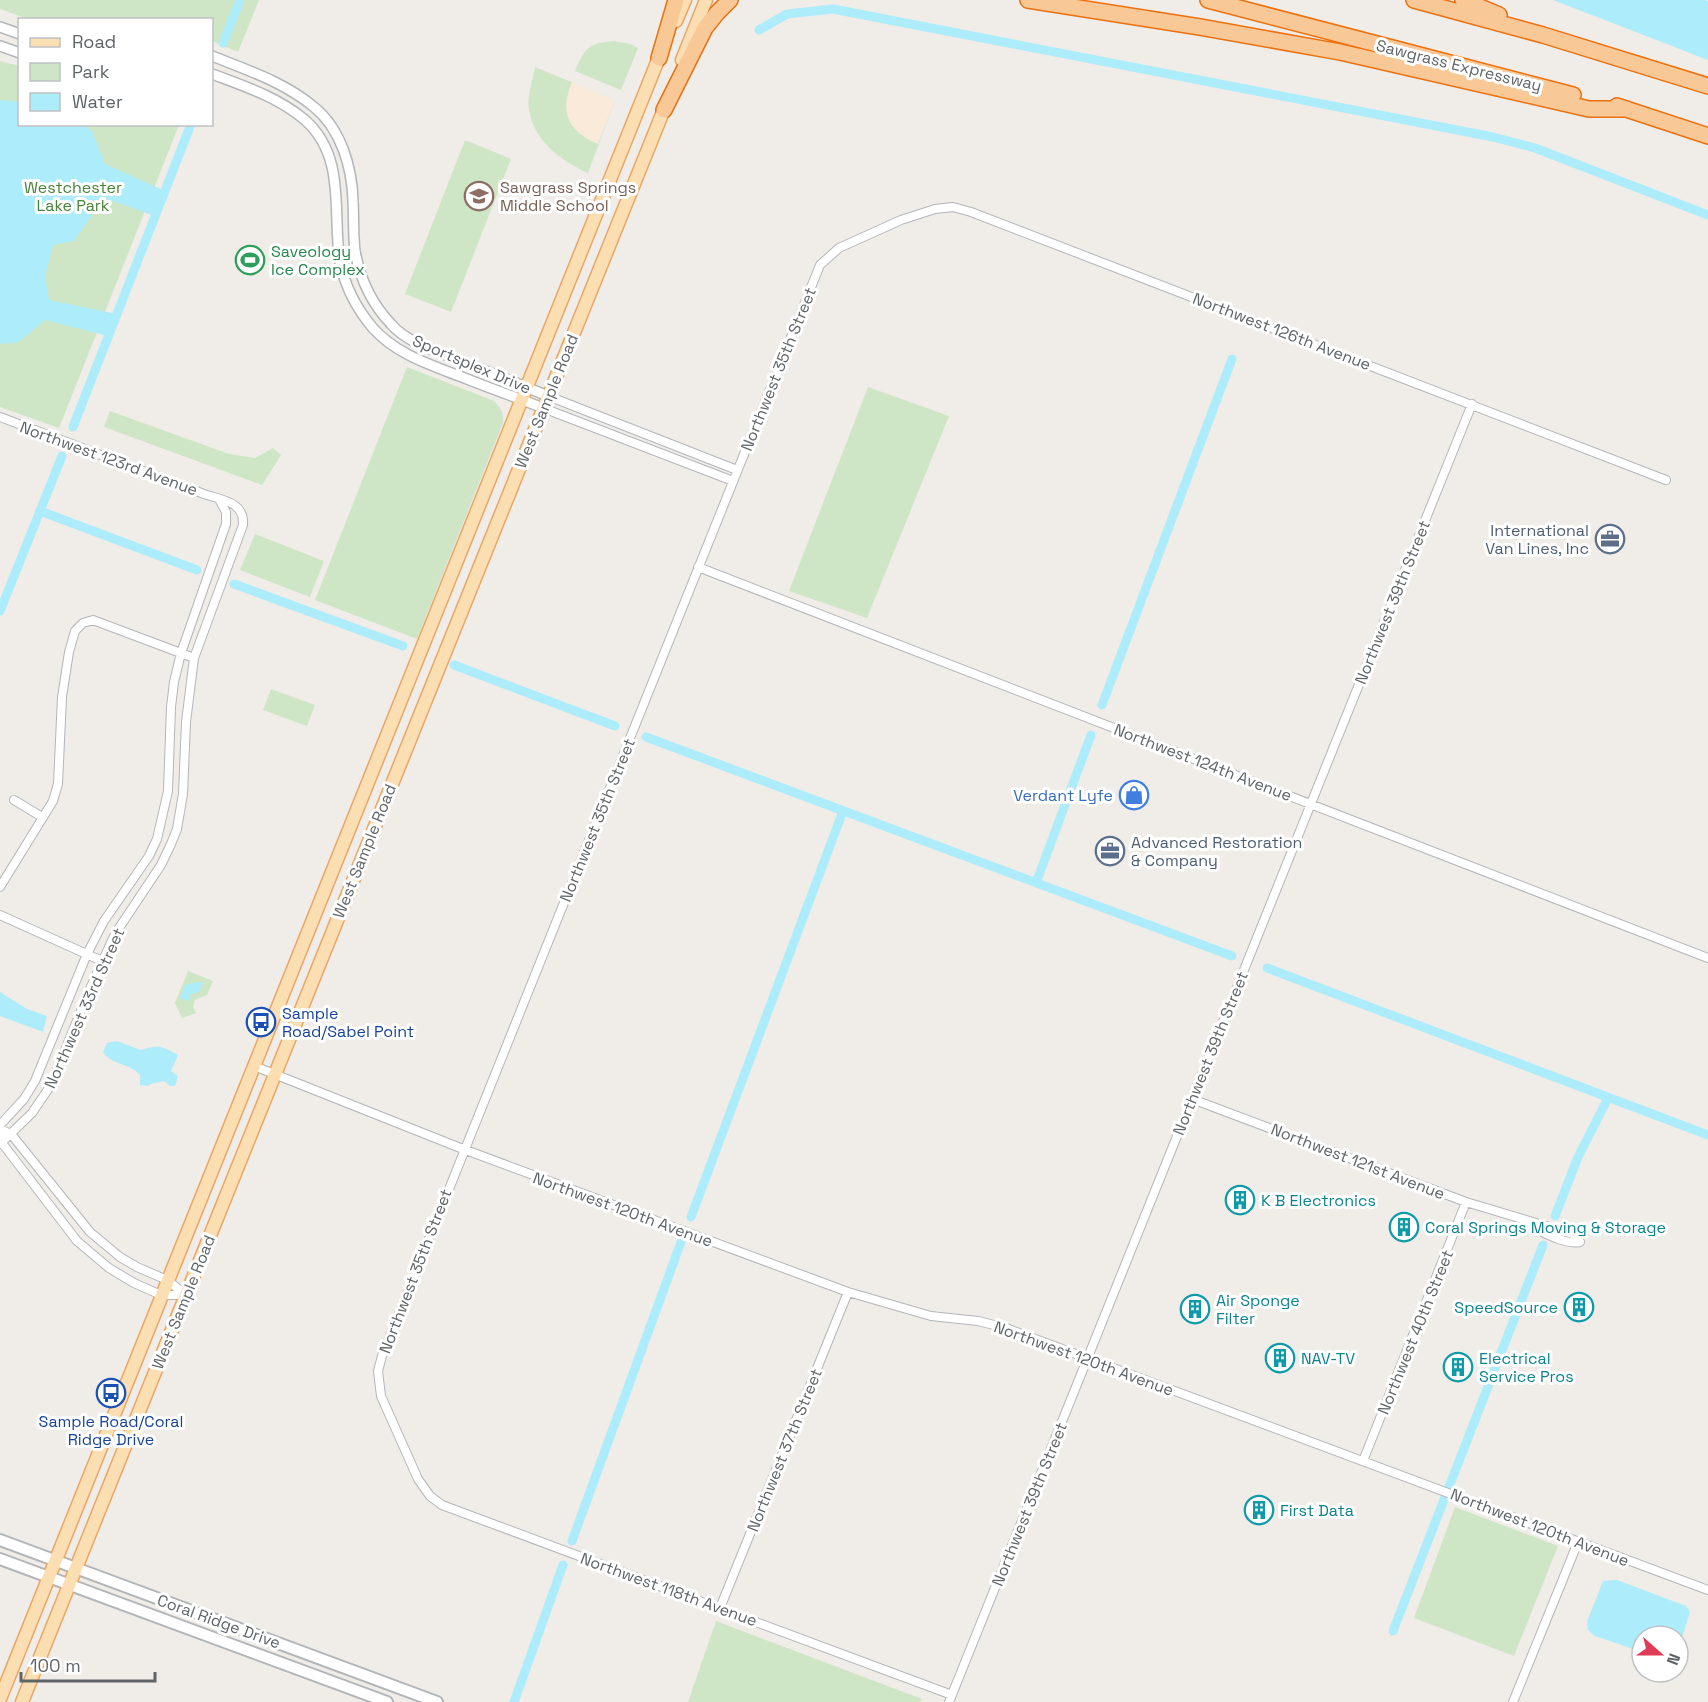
<svg xmlns="http://www.w3.org/2000/svg" width="1708" height="1702" viewBox="0 0 1708 1702" font-family="'Space Grotesk',sans-serif">
  <style>
    .green { fill: #cee6c6 }
    .sand { fill: #f9eada }
    .water { fill: #adecfb }
    .lines { fill: none; stroke-linecap: round; stroke-linejoin: round }
    .canal { stroke: #adecfb; stroke-width: 9 }
    .minor-casing { stroke: #b3b6b9; stroke-width: 10 }
    .tertiary-casing { stroke: #b3b6b9; stroke-width: 12 }
    .secondary-casing { stroke: #b2b6b9; stroke-width: 14 }
    .primary-casing { stroke: #eba666; stroke-width: 15 }
    .motorway-casing { stroke: #ec700c; stroke-width: 18 }
    .minor { stroke: #fff; stroke-width: 8 }
    .tertiary { stroke: #fff; stroke-width: 9 }
    .secondary { stroke: #fff; stroke-width: 10 }
    .primary { stroke: #fbdeb2; stroke-width: 12 }
    .motorway { stroke: #f8c897; stroke-width: 15 }
    .labels { text-anchor: middle; stroke-width: 6; stroke-linejoin: round; paint-order: stroke }
    .street-label { font-size: 16px; fill: #5f6467; stroke: #fff }
    .park-label { font-size: 16px; fill: #48833a; stroke: #fff }
    .education-label { font-size: 16px; fill: #785e54; stroke: #fff; text-anchor: start }
    .leisure-label { font-size: 16px; fill: #27864d; stroke: #fff; text-anchor: start }
    .service-label { font-size: 16px; fill: #4e5e75; stroke: #fff; text-anchor: end }
    .shop-label { font-size: 16px; fill: #366cbe; stroke: #fff; text-anchor: end }
    .transit-label { font-size: 16px; fill: #164399; stroke: #fff; text-anchor: start }
    .culture-label { font-size: 16px; fill: #0d838f; stroke: #fff; text-anchor: start }
  </style>
  <rect width="100%" height="100%" fill="#f0ece8"/>
  <path class="green" d="M0 0H259L238 52 212 41V20L28 19 0 9Z
    M614 41 630 44 638 48 621 90 575 71C585 48 588 43 614 41Z
    M0 61 19 66 20 124 179 125 59 428 0 407Z
    M535 67 612 99 614 103 588 173C561 161 534 141 529 110 526 98 533 80 535 67Z
    M465 140 511 159 451 312 405 294Z
    M407 367 494 401C501 408 504 413 503 423L417 639 315 600Z
    M868 387 949 416 867 618 789 591Z
    M110 411 229 454 255 458 273 448 281 455 262 485 104 427Z
    M255 534 324 561 310 597 240 570Z
    M271 689 315 705 307 726 263 710Z
    M188 971 213 981 207 995 195 1000 193 1007 196 1013 182 1018 175 1003Z
    M1455 1507 1558 1546 1514 1656 1414 1618Z
    M716 1621 922 1699 920 1702H688Z"/>
  <path class="sand" d="M572 82 612 99 614 103 598 144C568 131 559 113 572 82Z"/>
  <path class="water" d="M1553 0H1705L1708 1V60Z
    M0 100 19 102 20 124 83 125 92 131 105 164 165 191 155 216 104 198 74 241 53 245 45 276 49 300 117 314 108 336 45 320 19 342 0 344Z
    M197 982 203 983 199 992 191 994 188 1001 180 998 185 985Z
    M0 992 27 1009 47 1016 43 1032 0 1016Z
    M117 1041 140 1050C159 1045 160 1045 178 1055L171 1071 178 1076 175 1086H170L164 1081 151 1084 148 1086 140 1085V1075C128 1062 111 1065 103 1052L107 1043Z
    M1617 1580 1686 1606 1690 1612 1678 1650V1636H1642V1652L1595 1636 1588 1630 1587 1622 1603 1581Z"/>
  <g class="lines">
    <path class="canal" d="M759 30 787 14 833 9 1493 137 1535 148 1708 215
      M223 43 240 0
      M73 427 191 124
      M40 511 197 570
      M234 584 403 646
      M0 611 62 456
      M454 665 615 726
      M1102 705 1232 359
      M646 737 1232 956
      M1036 883 1091 735
      M1267 968 1708 1135
      M1555 1216 1578 1157 1608 1098
      M691 1217 843 811
      M572 1541 681 1242
      M1393 1631 1543 1245
      M514 1702 563 1565"/>
    <g class="minor-casing">
      <path id="minor" d="M548 396 737 470
        M543 408 733 481
        M0 417 204 494C222 500 245 502 243 525L194 658 186 722 183 794 177 829 171 844 161 865 115 934 89 991 51 1085 32 1113 0 1144
        M698 567 1708 958
        M14 800 42 817
        M0 887 53 801 58 784 62 697 69 652 75 631 83 623 93 620 194 658
        M0 915 102 961
        M254 1066 463 1149 848 1292 931 1316 978 1321 1006 1328 1708 1590
        M1192 1099 1466 1202 1576 1235 1580 1242C1564 1245 1543 1232 1528 1225L1525 1221
        M0 1125 24 1099 35 1081 87 954 104 921 149 856 157 839 168 791 171 707 174 682 181 653 226 524V512L219 499
        M0 1129 11 1134 90 1232 120 1257 137 1267 167 1280 186 1295
        M0 1136 2 1143 77 1241 109 1268 134 1283 161 1295H186
        M1363 1461 1466 1202
        M720 1608 848 1292
        M952 1695 442 1505 430 1496 418 1479 381 1396 378 1371 382 1356 820 265 839 248 901 220 935 209 953 207 971 212 1666 480
        M949 1702 1472 404
        M1513 1702 1578 1542"/>
    </g>
    <g class="tertiary-casing">
      <path id="tertiary" d="M0 27 20 34
        M0 46 20 53
        M212 56C247 70 284 82 314 107 341 129 352 167 353 201 354 218 353 235 355 251 360 279 372 304 391 324 407 343 437 351 459 360 489 372 519 384 548 396
        M212 74C244 86 278 97 305 120 347 157 332 214 340 262 345 286 357 309 372 327 396 355 434 366 467 379 492 389 518 398 543 408"/>
    </g>
    <g class="secondary-casing">
      <path id="secondary" d="M0 1540 437 1702
        M0 1559 387 1702"/>
    </g>
    <g class="primary-casing">
      <path id="primary" d="M676 21 685 0
        M682 60 706 0
        M0 1699 662 50
        M22 1702 667 102"/>
    </g>
    <g class="motorway-casing">
      <path id="motorway" d="M1028 0 1200 27 1340 52 1589 109H1627
        M1208 0 1573 95
        M1414 0 1543 35 1708 86
        M1463 0 1499 15
        M659 58 676 0
        M1617 106 1708 136
        M664 110 705 28 717 13 730 0"/>
    </g>
    <use href="#minor" class="minor"/>
    <use href="#tertiary" class="tertiary"/>
    <use href="#secondary" class="secondary"/>
    <use href="#primary" class="primary"/>
    <use href="#motorway" class="motorway"/>
  </g>
  <defs>
    <g id="school-ring" transform="scale(1.5)"><circle r="9.5" fill="#fff" stroke="#8d6e63" stroke-width="1.5"/><path d="M0-5L7-2L0 1L-7-2ZM-4 1L0 2.5L4 1V4Q0 6-4 4Z" fill="#8d6e63"/></g>
    <g id="stadium-ring" transform="scale(1.5)"><circle r="9.5" fill="#fff" stroke="#2e9e5b" stroke-width="1.5"/><path d="M0-5a6.5 5 0 1 0 0 10a6.5 5 0 1 0 0-10ZM-3.5-1.8h7v3.6h-7Z" fill="#2e9e5b"/></g>
    <g id="office-ring" transform="scale(1.5)"><circle r="9.5" fill="#fff" stroke="#5c6f8a" stroke-width="1.5"/><path d="M-6-3h4V-5.5h4V-3h4V5H-6ZM-1-4.5V-3h2v-1.5ZM-6 0V1H6V0Z" fill="#5c6f8a"/></g>
    <g id="shop-ring" transform="scale(1.5)"><circle r="9.5" fill="#fff" stroke="#3f7fe0" stroke-width="1.5"/><path d="M-5-2.5h2.3a2.7 3.5 0 0 1 5.4 0H5L5.5 6h-11ZM-1.5-2.5h3a1.5 2.3 0 0 0-3 0Z" fill="#3f7fe0"/></g>
    <g id="bus-ring" transform="scale(1.5)"><circle r="9.5" fill="#fff" stroke="#1a4fb4" stroke-width="1.5"/><path d="M-5-6H5V4H4V6H2V4H-2V6H-4V4H-5ZM-3.5-4V0h7V-4ZM-3.5 1.2v1.5H-2V1.2ZM2 1.2v1.5H3.5V1.2Z" fill="#1a4fb4"/></g>
    <g id="building-ring" transform="scale(1.5)"><circle r="9.5" fill="#fff" stroke="#0f9aa8" stroke-width="1.5"/><path d="M-4-6H4V6H1V3H-1V6H-4ZM-2.5-4.3h1.7v1.8h-1.7ZM.8-4.3h1.7v1.8H.8ZM-2.5-1h1.7V.8h-1.7ZM.8-1h1.7V.8H.8Z" fill="#0f9aa8"/></g>
  </defs>
  <g fill-rule="evenodd">
    <use href="#school-ring" x="479" y="196"/>
    <use href="#stadium-ring" x="250" y="260"/>
    <use href="#office-ring" x="1610" y="539"/>
    <use href="#shop-ring" x="1134" y="795"/>
    <use href="#office-ring" x="1110" y="851"/>
    <use href="#bus-ring" x="261" y="1022"/>
    <use href="#building-ring" x="1240" y="1200"/>
    <use href="#building-ring" x="1404" y="1227"/>
    <use href="#building-ring" x="1579" y="1307"/>
    <use href="#building-ring" x="1195" y="1309"/>
    <use href="#building-ring" x="1280" y="1358"/>
    <use href="#building-ring" x="1458" y="1367"/>
    <use href="#bus-ring" x="111" y="1393"/>
    <use href="#building-ring" x="1259" y="1510"/>
  </g>
  <g class="labels">
    <g class="street-label">
      <text transform="translate(1459 65) rotate(14)" y="6">Sawgrass Expressway</text>
      <text transform="translate(1282 331) rotate(21)" y="6">Northwest 126th Avenue</text>
      <text transform="translate(472 364) rotate(23)" y="6">Sportsplex Drive</text>
      <text transform="translate(778 369) rotate(-68)" y="6">Northwest 35th Street</text>
      <text transform="translate(546 401) rotate(-68)" y="6">West Sample Road</text>
      <text transform="translate(109 458) rotate(20)" y="6">Northwest 123rd Avenue</text>
      <text transform="translate(1392 602) rotate(-68)" y="6">Northwest 39th Street</text>
      <text transform="translate(1203 762) rotate(21)" y="6">Northwest 124th Avenue</text>
      <text transform="translate(597 820) rotate(-68)" y="6">Northwest 35th Street</text>
      <text transform="translate(364 851) rotate(-68)" y="6">West Sample Road</text>
      <text transform="translate(84 1008) rotate(-66)" y="6">Northwest 33rd Street</text>
      <text transform="translate(1210 1053) rotate(-68)" y="6">Northwest 39th Street</text>
      <text transform="translate(1358 1161) rotate(21)" y="6">Northwest 121st Avenue</text>
      <text transform="translate(623 1209) rotate(20)" y="6">Northwest 120th Avenue</text>
      <text transform="translate(415 1271) rotate(-69)" y="6">Northwest 35th Street</text>
      <text transform="translate(183 1302) rotate(-68)" y="6">West Sample Road</text>
      <text transform="translate(1415 1332) rotate(-68)" y="6">Northwest 40th Street</text>
      <text transform="translate(1084 1358) rotate(20)" y="6">Northwest 120th Avenue</text>
      <text transform="translate(784 1450) rotate(-68)" y="6">Northwest 37th Street</text>
      <text transform="translate(1029 1504) rotate(-68)" y="6">Northwest 39th Street</text>
      <text transform="translate(1540 1527) rotate(21)" y="6">Northwest 120th Avenue</text>
      <text transform="translate(669 1589) rotate(20)" y="6">Northwest 118th Avenue</text>
      <text transform="translate(219 1621) rotate(20)" y="6">Coral Ridge Drive</text>
    </g>
    <g class="park-label">
      <text x="73" y="193">Westchester<tspan x="73" dy="18">Lake Park</tspan></text>
    </g>
    <g class="education-label">
      <text x="500" y="193">Sawgrass Springs<tspan x="500" dy="18">Middle School</tspan></text>
    </g>
    <g class="leisure-label">
      <text x="271" y="257">Saveology<tspan x="271" dy="18">Ice Complex</tspan></text>
    </g>
    <g class="service-label">
      <text x="1589" y="536">International<tspan x="1589" dy="18">Van Lines, Inc</tspan></text>
      <text x="1131" y="848" text-anchor="start">Advanced Restoration<tspan x="1131" dy="18">&amp; Company</tspan></text>
    </g>
    <g class="shop-label">
      <text x="1113" y="801">Verdant Lyfe</text>
    </g>
    <g class="transit-label">
      <text x="282" y="1019">Sample<tspan x="282" dy="18">Road/Sabel Point</tspan></text>
      <text x="111" y="1427" text-anchor="middle">Sample Road/Coral<tspan x="111" dy="18">Ridge Drive</tspan></text>
    </g>
    <g class="culture-label">
      <text x="1261" y="1206">K B Electronics</text>
      <text x="1425" y="1233">Coral Springs Moving &amp; Storage</text>
      <text x="1216" y="1306">Air Sponge<tspan x="1216" dy="18">Filter</tspan></text>
      <text x="1558" y="1313" text-anchor="end">SpeedSource</text>
      <text x="1301" y="1364">NAV-TV</text>
      <text x="1479" y="1364">Electrical<tspan x="1479" dy="18">Service Pros</tspan></text>
      <text x="1280" y="1516">First Data</text>
    </g>
  </g>
  <rect x="18" y="18" width="195" height="108" fill="#ffffff" stroke="#bfc1c2" stroke-width="1.5"/>
  <rect x="30" y="38" width="30" height="9" fill="#fbdeb2" stroke="#bfc1c2" stroke-width="1.5"/>
  <text x="72" y="48" font-size="18" fill="#5f6467">Road</text>
  <rect x="30" y="63" width="30" height="18" fill="#cee6c6" stroke="#bfc1c2" stroke-width="1.5"/>
  <text x="72" y="78" font-size="18" fill="#5f6467">Park</text>
  <rect x="30" y="93" width="30" height="18" fill="#adecfb" stroke="#bfc1c2" stroke-width="1.5"/>
  <text x="72" y="108" font-size="18" fill="#5f6467">Water</text>
  <g transform="translate(1660 1654) rotate(111)"><circle r="28" fill="#ffffff" stroke="#bfc1c2" stroke-width="1.5"/>
  <path d="M0-4.5L10 22L0 15L-10 22Z" fill="#e13c57"/>
  <text y="-9" font-size="16" font-weight="bold" text-anchor="middle" fill="#5f6467">N</text>
  </g>
  <path d="M21 1672v9h134v-9" fill="none" stroke="#5f6467" stroke-width="3"/>
  <text x="30" y="1672" font-size="18" fill="#5f6467" stroke="#ffffff" stroke-width="4.5" paint-order="stroke">100 m</text>
</svg>
